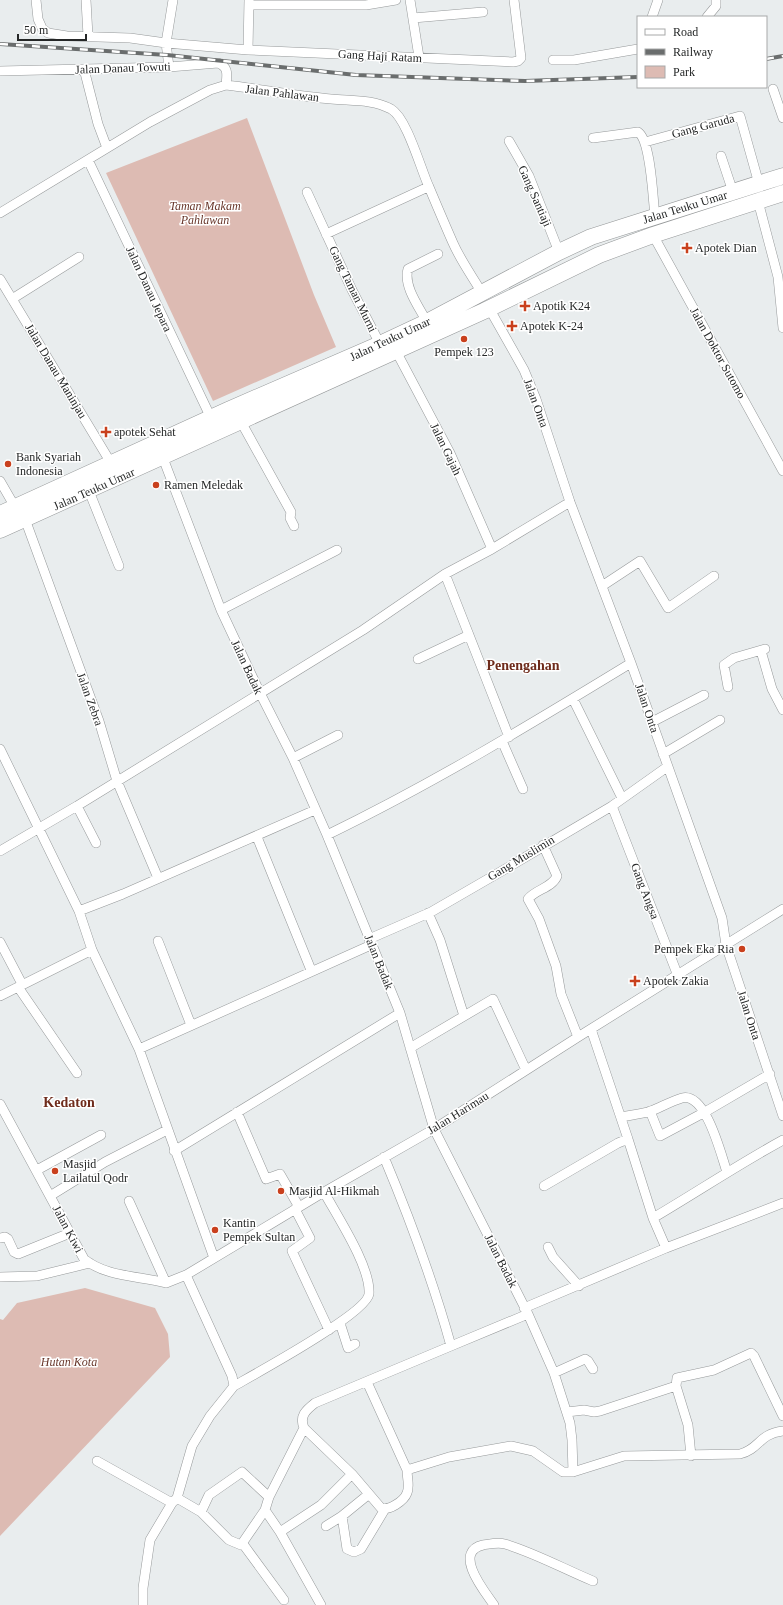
<svg xmlns="http://www.w3.org/2000/svg" width="783" height="1605" viewBox="0 0 783 1605" font-family="Georgia,serif">
  <style>
    .green { fill: #ddbbb3 }
    .lines { fill: none; stroke-linecap: round; stroke-linejoin: round }
    .minor-casing { stroke: #96999a; stroke-width: 10 }
    .trunk-casing { stroke: #96999a; stroke-width: 17 }
    .minor { stroke: #fff; stroke-width: 9 }
    .trunk { stroke: #fff; stroke-width: 16 }
    .rail-casing { stroke: #6a6d6d; stroke-width: 4 }
    .rail { stroke: #fff; stroke-width: 2.5; stroke-dasharray: 8; stroke-linecap: butt }
    .poi-dot { fill: #c9401d; stroke: #fff; stroke-width: 1.5 }
    .labels { text-anchor: middle; stroke-width: 3; stroke-linejoin: round; paint-order: stroke }
    .street-label { font-size: 12px; fill: #252727; stroke: #fff }
    .park-label { font-size: 12px; font-style: italic; fill: #69372b; stroke: #fff }
    .poi-label { font-size: 12px; fill: #252727; stroke: #fff; text-anchor: start }
    .quarter-label { font-size: 14px; font-weight: bold; fill: #6e2b1b; stroke: #fff }
  </style>
  <rect width="100%" height="100%" fill="#e9edee"/>
  <path class="green" d="M247 118 314 295 336 347 213 401 106 173Z
    M85 1288 155 1308 168 1334 170 1357 0 1536V1319L3 1320 17 1303Z"/>
  <g class="lines">
    <g class="minor-casing">
      <path id="minor" d="M36 0 38 19 42 28 48 33 67 36 130 38 166 43 248 50 513 62 518 61 521 58 514 0
        M86 0 88 36
        M410 0 419 57
        M249 5H366L396 0
        M652 17 658 0
        M707 17 716 6V0
        M413 18 483 12
        M248 50 249 0
        M553 60H574L638 49
        M169 67 166 43 173 0
        M84 69 98 124 107 148
        M0 71 169 67 218 63C229 67 227 75 226 85
        M773 89 783 118
        M593 138 638 132C651 140 653 200 655 217
        M509 141 529 176 559 252
        M645 142 740 116 759 184
        M721 156 733 192
        M88 160 211 418
        M307 192 352 290 380 344
        M758 201 778 277 783 328
        M0 213 150 122 210 90 226 85C261 89 296 96 331 99 352 101 372 99 391 109 407 118 421 170 429 187 437 206 445 225 453 243 461 261 472 276 482 293
        M326 234 428 187
        M653 235 783 471
        M0 279 111 463
        M12 299 79 257
        M489 308 524 370 536 399 570 502 631 663 722 918 726 945 783 1116
        M427 322C419 307 403 286 408 269L438 254
        M396 351 450 453 492 549
        M240 420 291 512 290 518 294 526
        M163 458 221 610 260 693 293 758 327 835 400 1013 434 1129 528 1314 554 1373 570 1423 572 1440 573 1472
        M0 481 15 507
        M89 491 119 566
        M25 519 99 721 117 781 158 878
        M445 574 509 737
        M602 586 640 561 668 608 714 576
        M221 610 337 550
        M761 651 772 689 783 710
        M418 659 469 635
        M728 687 724 665 734 658 765 649
        M573 699 622 798
        M652 722 704 695
        M502 741 523 789
        M0 749 79 911 92 950 139 1049 214 1258
        M663 754 720 720
        M293 758 338 735
        M77 806 96 843
        M612 806 678 976
        M327 835C432 784 531 724 631 663
        M257 837 311 970
        M543 845 557 876C552 888 536 889 528 899L539 919 556 966 561 994 578 1037
        M0 851 77 806 363 630 445 574 492 549 570 502
        M79 911 123 894 315 810
        M428 913 440 940 464 1016
        M369 939 431 912 507 868 612 806 667 767
        M158 941 191 1025
        M0 942 22 984
        M18 987 77 1073
        M0 996 92 950
        M591 1029 628 1139
        M410 1048 493 999 526 1070
        M139 1049 371 945
        M0 1104 84 1259C106 1277 140 1276 166 1283L186 1275 324 1192 434 1129 578 1037 783 909
        M650 1111 660 1136 705 1112 770 1074
        M237 1112 266 1179 280 1174 299 1207
        M621 1117C631 1115 641 1114 651 1111 661 1107 672 1101 682 1098 706 1092 721 1155 727 1172
        M174 1151 400 1013
        M384 1157C410 1219 433 1281 451 1346L528 1314
        M37 1170 101 1135
        M544 1186 618 1143 628 1139 653 1218 666 1248
        M50 1196 105 1162 167 1130
        M129 1201 166 1283
        M295 1209 310 1238 292 1251 329 1330
        M653 1218C697 1192 739 1164 783 1140
        M0 1238 5 1237 8 1239 14 1252 18 1254 70 1233
        M548 1247 553 1257 579 1286
        M0 1277 37 1276 90 1263
        M524 1308 666 1248 783 1203
        M340 1323 348 1348 355 1344
        M554 1373 585 1359 588 1361 593 1369
        M367 1382 407 1470
        M234 1386C255 1374 367 1313 369 1294 371 1267 337 1216 324 1192
        M567 1412 584 1410 594 1412 600 1411 676 1386
        M304 1428 352 1474 381 1508C389 1511 404 1501 407 1493 410 1486 407 1478 407 1470L449 1457 511 1446 533 1451 563 1472H573L624 1456 740 1454C760 1449 758 1434 783 1431
        M691 1456 688 1425 676 1386 677 1378 714 1370 751 1353 754 1356 783 1416
        M97 1461 172 1503
        M177 1498 201 1512 229 1540 241 1545 265 1510 269 1497 304 1428C299 1416 306 1410 315 1403L451 1346
        M265 1510 280 1532 321 1605
        M201 1512 209 1495 242 1472 269 1497
        M342 1516 347 1549 354 1552 361 1549 385 1509
        M326 1526 342 1516 369 1494
        M280 1532 321 1505 352 1474
        M243 1544 284 1600
        M143 1605V1588L150 1540 172 1503 177 1498 192 1446 210 1416 234 1386 232 1376 186 1275
        M494 1605C485 1592 452 1552 483 1545 490 1544 498 1542 505 1544 535 1553 564 1569 593 1581"/>
    </g>
    <g class="trunk-casing">
      <path id="trunk" d="M0 514 228 410 380 344 427 322 559 252 591 237 783 176
        M0 530 484 311 599 255 653 235 783 193"/>
    </g>
    <use href="#minor" class="minor"/>
    <use href="#trunk" class="trunk"/>
    <g class="rail-casing">
      <path id="rail" d="M0 44 167 55 356 75 525 81 638 77
        M766 59 783 56"/>
    </g>
    <use href="#rail" class="rail"/>
  </g>
  <g class="poi-dot">
    <path d="M685 242h4v4h4v4h-4v4h-4v-4h-4v-4h4z"/>
    <path d="M523 300h4v4h4v4h-4v4h-4v-4h-4v-4h4z"/>
    <path d="M510 320h4v4h4v4h-4v4h-4v-4h-4v-4h4z"/>
    <circle cx="464" cy="339" r="4"/>
    <path d="M104 426h4v4h4v4h-4v4h-4v-4h-4v-4h4z"/>
    <circle cx="8" cy="464" r="4"/>
    <circle cx="156" cy="485" r="4"/>
    <circle cx="742" cy="949" r="4"/>
    <path d="M633 975h4v4h4v4h-4v4h-4v-4h-4v-4h4z"/>
    <circle cx="55" cy="1171" r="4"/>
    <circle cx="281" cy="1191" r="4"/>
    <circle cx="215" cy="1230" r="4"/>
  </g>
  <g class="labels">
    <g class="street-label">
      <text transform="translate(380 56) rotate(3)" y="4">Gang Haji Ratam</text>
      <text transform="translate(123 68) rotate(-2)" y="4">Jalan Danau Towuti</text>
      <text transform="translate(282 93) rotate(7)" y="4">Jalan Pahlawan</text>
      <text transform="translate(703 126) rotate(-15)" y="4">Gang Garuda</text>
      <text transform="translate(535 196) rotate(66)" y="4">Gang Santiaji</text>
      <text transform="translate(685 207) rotate(-17)" y="4">Jalan Teuku Umar</text>
      <text transform="translate(149 289) rotate(65)" y="4">Jalan Danau Jepara</text>
      <text transform="translate(353 289) rotate(64)" y="4">Gang Taman Murni</text>
      <text transform="translate(390 339) rotate(-25)" y="4">Jalan Teuku Umar</text>
      <text transform="translate(718 353) rotate(61)" y="4">Jalan Doktor Sutomo</text>
      <text transform="translate(56 371) rotate(59)" y="4">Jalan Danau Maninjau</text>
      <text transform="translate(536 403) rotate(70)" y="4">Jalan Onta</text>
      <text transform="translate(446 449) rotate(64)" y="4">Jalan Gajah</text>
      <text transform="translate(94 489) rotate(-24)" y="4">Jalan Teuku Umar</text>
      <text transform="translate(247 667) rotate(65)" y="4">Jalan Badak</text>
      <text transform="translate(90 699) rotate(70)" y="4">Jalan Zebra</text>
      <text transform="translate(647 708) rotate(71)" y="4">Jalan Onta</text>
      <text transform="translate(521 858) rotate(-31)" y="4">Gang Muslimin</text>
      <text transform="translate(645 891) rotate(69)" y="4">Gang Angsa</text>
      <text transform="translate(379 962) rotate(68)" y="4">Jalan Badak</text>
      <text transform="translate(749 1015) rotate(72)" y="4">Jalan Onta</text>
      <text transform="translate(458 1113) rotate(-32)" y="4">Jalan Harimau</text>
      <text transform="translate(68 1229) rotate(62)" y="4">Jalan Kiwi</text>
      <text transform="translate(501 1261) rotate(63)" y="4">Jalan Badak</text>
    </g>
    <g class="park-label">
      <text x="205" y="210">Taman Makam<tspan x="205" dy="14">Pahlawan</tspan></text>
      <text x="69" y="1366">Hutan Kota</text>
    </g>
    <g class="poi-label">
      <text x="695" y="252">Apotek Dian</text>
      <text x="533" y="310">Apotik K24</text>
      <text x="520" y="330">Apotek K-24</text>
      <text x="464" y="356" text-anchor="middle">Pempek 123</text>
      <text x="114" y="436">apotek Sehat</text>
      <text x="16" y="461">Bank Syariah<tspan x="16" dy="14">Indonesia</tspan></text>
      <text x="164" y="489">Ramen Meledak</text>
      <text x="734" y="953" text-anchor="end">Pempek Eka Ria</text>
      <text x="643" y="985">Apotek Zakia</text>
      <text x="63" y="1168">Masjid<tspan x="63" dy="14">Lailatul Qodr</tspan></text>
      <text x="289" y="1195">Masjid Al-Hikmah</text>
      <text x="223" y="1227">Kantin<tspan x="223" dy="14">Pempek Sultan</tspan></text>
    </g>
    <g class="quarter-label">
      <text x="523" y="670">Penengahan</text>
      <text x="69" y="1107">Kedaton</text>
    </g>
  </g>
  <rect x="637" y="16" width="130" height="72" fill="#ffffff" stroke="#a8a9a9"/>
  <rect x="645" y="29" width="20" height="6" fill="#ffffff" stroke="#a8a9a9"/>
  <text x="673" y="36" font-size="12" fill="#252727">Road</text>
  <rect x="645" y="49" width="20" height="6" fill="#6a6d6d" stroke="#a8a9a9"/>
  <text x="673" y="56" font-size="12" fill="#252727">Railway</text>
  <rect x="645" y="66" width="20" height="12" fill="#ddbbb3" stroke="#a8a9a9"/>
  <text x="673" y="76" font-size="12" fill="#252727">Park</text>
  <path d="M18 34v6h68v-6" fill="none" stroke="#252727" stroke-width="2"/>
  <text x="24" y="34" font-size="12" fill="#252727" stroke="#ffffff" stroke-width="3" paint-order="stroke">50 m</text>
</svg>
